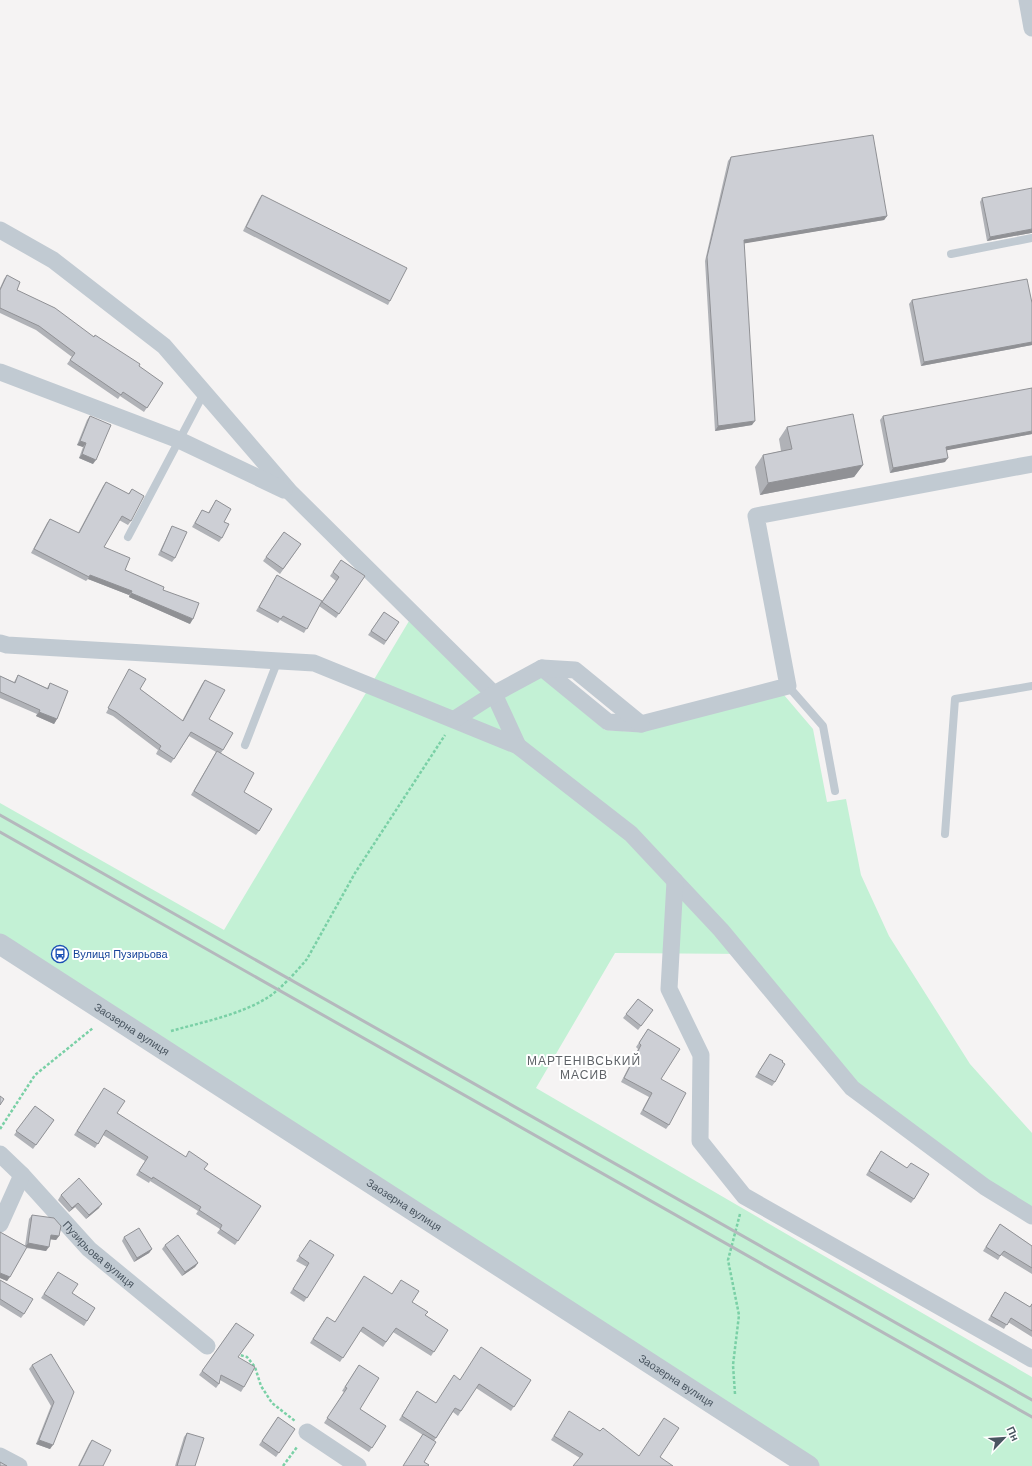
<svg xmlns="http://www.w3.org/2000/svg" width="1032" height="1466" viewBox="0 0 1032 1466" font-family="'DM Sans',sans-serif">
  <style>
    .green { fill: #c3f1d5 }
    .lines { fill: none; stroke-linecap: round; stroke-linejoin: round }
    .path { stroke: #7ad0a6; stroke-width: 2.5; stroke-dasharray: 3 2; stroke-linecap: butt }
    .service { stroke: #c1cad2; stroke-width: 8 }
    .minor { stroke: #c1cad2; stroke-width: 17 }
    .tertiary { stroke: #c1cad2; stroke-width: 21 }
    .rail { stroke: #b5b8bd; stroke-width: 3 }
    .wall { fill: #b0b2b7 }
    .shaded-wall { fill: #909195 }
    .building { fill: #cdcfd5; stroke: #909195 }
    .labels { text-anchor: middle; stroke-width: 4; stroke-linejoin: round; paint-order: stroke }
    .transit-label { font-size: 11px; fill: #164399; stroke: #fff; text-anchor: start }
    .street-label { font-size: 11px; fill: #4a5661; stroke: #fff }
    .neighbourhood-label { font-size: 12px; letter-spacing: 1px; fill: #5f6368; stroke: #fff }
  </style>
  <rect width="100%" height="100%" fill="#f5f3f3"/>
  <path class="green" d="M409 621 491 702 539 675 605 730 639 732 784 695 813 729 827 802 846 799 861 875 889 936 970 1064 1032 1133V1210L988 1182 856 1085 748 954 615 953 536 1088 1032 1377V1466H809L0 944V803L224 930Z"/>
  <g class="lines">
    <path class="path" d="M171 1031C203 1022 239 1015 267 998 280 990 297 971 307 959L355 873 445 735
      M0 1129 35 1075 93 1028
      M236 1354 247 1357 255 1367 261 1386 272 1403 295 1421
      M735 1394 733 1365 739 1315 728 1260 740 1214
      M283 1466 297 1447"/>
    <path class="service" d="M951 254 1032 238
      M128 537 204 393
      M788 686 823 726 835 791
      M245 745 278 660
      M945 834 955 699 1032 686"/>
    <g class="minor">
      <path d="M1027 0 1032 28"/>
      <path d="M0 230 53 260 164 346 290 492 494 694 518 746"/>
      <path d="M0 372 179 440 284 490"/>
      <path d="M0 643 7 645 314 663 518 746 631 834 721 930 852 1088 985 1187 1032 1216"/>
      <path d="M542 668 608 722 641 724 788 686 756 516 1032 464"/>
      <path d="M455 719 494 694 542 668 575 670 641 724"/>
      <path d="M675 881 669 989 701 1055 700 1141 744 1196 1032 1359"/>
      <path id="s1" d="M0 1154 22 1175 89 1249 207 1346"/>
      <path d="M0 1224 22 1175"/>
      <path d="M307 1432 358 1466"/>
      <path d="M0 1456 19 1466"/>
    </g>
    <path class="tertiary" id="s2" d="M0 944 809 1466"/>
    <path class="rail" d="M0 815 1032 1400
      M0 832 1032 1417"/>
  </g>
  <path class="wall" d="M731 157 887 216 884 220 744 243 752 425 715 431 705 261 728 161Z
    M262 195 390 301 388 305 243 231 259 199Z
    M982 198 1031 233 987 241 980 202Z
    M7 275 17 290 94 337 163 383 144 412 120 396 118 399 67 364 72 357 36 330 0 313V288L4 279Z
    M912 300 1032 303V345L921 366 909 304Z
    M90 416 93 464 79 458 83 447 77 445 87 420Z
    M883 416 1032 434 946 450 945 462 890 473 880 420Z
    M787 427 863 465 854 477 760 495 755 467 763 455 781 451 779 439Z
    M106 482 128 494 132 489 131 521 128 525 119 520 104 547 125 570 163 590 190 624 129 597V595L88 579 86 581 31 553 47 523 50 519 78 533 103 486Z
    M216 500 224 522 222 538 219 542 192 527 202 510 208 513Z
    M172 526 175 558 172 562 158 555 170 530Z
    M284 532 301 544 280 574 263 561Z
    M341 560 365 576 336 618 319 606 304 633 280 620 278 623 256 611 277 575 320 604 336 581 330 576Z
    M384 612 399 622 384 645 368 635Z
    M129 669 140 689 182 721 202 684 205 680 209 719 223 750 221 753 244 792 259 831 256 835 191 795 216 752 189 736 171 763 156 754 158 750 113 716 106 713 127 674Z
    M18 675 47 688 50 683 57 719 54 724 36 716 37 714 0 698V676L14 682Z
    M638 999 653 1010 638 1030 623 1018Z
    M648 1029 661 1079 669 1125 666 1129 640 1114 649 1097 621 1082 638 1049 636 1047Z
    M770 1054 775 1082 772 1086 755 1077Z
    M102 1092 117 1113 261 1206 235 1245 217 1233 220 1229 196 1214 198 1211 150 1181 149 1183 136 1175 145 1161 103 1135 95 1148 74 1135Z
    M35 1106 54 1120 33 1149 14 1135Z
    M878 1155 914 1199 911 1203 866 1175Z
    M61 1195 99 1208 86 1219 75 1207 69 1212 58 1200Z
    M32 1215 59 1236 56 1240 50 1239 46 1251 26 1248 7 1281 0 1278V1232L25 1246 29 1219Z
    M1000 1224 1032 1246V1274L1001 1255 998 1260 983 1251Z
    M124 1237 152 1249 149 1253 134 1262 122 1241Z
    M310 1240 334 1255 304 1302 290 1293 307 1267 296 1261Z
    M165 1245 198 1263 195 1267 182 1276 162 1249Z
    M58 1272 72 1293 95 1308 84 1326 41 1298Z
    M0 1280 24 1314 21 1318 0 1305Z
    M1005 1292 1030 1307 1032 1303V1337L1008 1322 1004 1329 988 1320Z
    M412 1302 425 1315 448 1330 431 1356 393 1332 383 1347 360 1331 340 1362 310 1343 324 1321H335Z
    M236 1323 238 1357 244 1387 241 1392 220 1380 219 1384 216 1388 199 1375Z
    M32 1365 74 1392 50 1449 36 1444 51 1406 29 1369Z
    M359 1365 360 1409 386 1426 369 1452 324 1423 344 1392 342 1391Z
    M460 1380H531L511 1411 476 1388 458 1416 453 1412 434 1441 424 1462 403 1466 423 1435 399 1420 417 1391 436 1403Z
    M567 1415 600 1431 639 1456 660 1457 580 1458 551 1440Z
    M278 1417 295 1429 276 1457 259 1445Z
    M187 1433 195 1466H175L184 1437Z
    M92 1440 103 1466H78L89 1444Z"/>
  <path class="shaded-wall" d="M887 216 884 220 741 244 744 240Z
    M1032 229V233H1031L987 241 990 237Z
    M1032 342V345L921 366 924 362Z
    M755 421 752 425 715 431 718 426Z
    M1032 431V434L943 451 946 447Z
    M80 441 86 443 83 447 77 445Z
    M82 454 96 460 93 464 79 458Z
    M948 458 945 462 890 473 893 468Z
    M863 465 854 477 760 495 768 483Z
    M90 575 132 591 129 595 88 579Z
    M131 593 193 619 190 624 129 597Z
    M39 712 57 719 54 724 36 716Z
    M78 1203 75 1207 69 1212 72 1208Z
    M102 1204 99 1208 86 1219 89 1215Z
    M51 1235 59 1236 56 1240 48 1239Z
    M28 1243 49 1247 46 1251 25 1247Z
    M152 1249 149 1253 134 1262 137 1258Z
    M198 1263 195 1267 182 1276 185 1272Z
    M0 1273 10 1277 7 1281 0 1278Z
    M39 1440 53 1445 50 1449 36 1444Z"/>
  <path class="building" d="M873 135 887 216 744 240 755 421 718 426 707 257 731 157Z
    M1032 188V229L990 237 982 198Z
    M262 195 407 268 390 301 246 227Z
    M7 275 20 282 17 290 55 308 94 337 95 335 140 364 139 366 163 383 147 408 123 392 121 395 70 360 75 353 39 326 0 308V290Z
    M1027 279 1032 303V342L924 362 912 300Z
    M1032 388V431L946 447 948 458 893 468 883 416Z
    M853 414 863 465 768 483 763 455 792 449 787 427Z
    M90 416 111 425 96 460 82 454 86 443 80 441Z
    M106 482 129 494 132 489 144 496 131 521 122 516 104 547 130 558 125 570 164 587 163 590 199 603 193 619 131 593 132 591 90 575 89 577 34 549 50 519 79 533Z
    M216 500 231 509 224 522 229 524 222 538 195 523 202 510 209 513Z
    M172 526 187 532 175 558 161 551Z
    M284 532 301 544 283 569 266 557Z
    M341 560 365 576 339 614 322 602 339 577 333 572Z
    M277 575 322 601 307 629 283 616 281 619 259 607Z
    M384 612 399 622 386 641 371 631Z
    M129 669 146 679 140 689 183 721 205 680 225 690 209 719 233 733 223 750 191 732 174 759 159 749 161 746 116 712 108 708Z
    M18 675 48 689 50 683 68 691 57 719 39 712 40 710 0 692V676L15 683Z
    M217 751 254 773 244 792 272 809 259 831 194 791Z
    M638 999 653 1010 641 1026 626 1014Z
    M648 1029 680 1049 661 1079 686 1093 669 1125 643 1110 652 1093 624 1078 641 1045 639 1043Z
    M770 1054 783 1061 782 1062 785 1064 775 1082 758 1073Z
    M104 1088 125 1101 117 1113 186 1157 189 1151 208 1164 204 1169 261 1206 238 1241 220 1229 222 1225 199 1210 201 1207 153 1177 152 1179 139 1171 148 1157 106 1130 98 1144 77 1131Z
    M0 1096 4 1099 0 1105Z
    M35 1106 54 1120 36 1145 16 1131Z
    M881 1151 907 1168 911 1163 929 1174 914 1199 869 1171Z
    M79 1178 102 1204 89 1215 78 1203 72 1208 61 1195Z
    M32 1215 54 1218 61 1226 59 1236 51 1235 49 1247 28 1243Z
    M1000 1224 1032 1246V1268L1004 1251 1000 1256 986 1247Z
    M139 1228 152 1249 137 1258 124 1237Z
    M0 1232 27 1247 10 1277 0 1273Z
    M178 1235 198 1263 185 1272 165 1245Z
    M310 1240 334 1255 307 1298 293 1289 309 1263 299 1256Z
    M58 1272 78 1284 72 1293 95 1308 87 1321 44 1294Z
    M364 1276 392 1294 401 1280 419 1291 412 1302 428 1312 425 1315 448 1330 434 1352 396 1328 386 1342 363 1327 343 1358 313 1339 327 1317 335 1322Z
    M0 1280 33 1299 24 1314 0 1299Z
    M1005 1292 1030 1307 1032 1304V1331L1011 1318 1007 1325 991 1316Z
    M236 1323 254 1335 238 1357 255 1367 244 1387 221 1375 219 1384 202 1371Z
    M481 1347 531 1380 514 1407 479 1384 461 1411 455 1408 436 1438 402 1416 417 1391 436 1403 454 1375 460 1380Z
    M51 1354 74 1392 53 1445 39 1440 54 1402 32 1365Z
    M359 1365 379 1378 360 1409 386 1426 372 1448 327 1418 347 1388 345 1387Z
    M569 1411 600 1431 603 1428 639 1456 664 1418 679 1428 660 1457 673 1466H573L583 1454 554 1436Z
    M278 1417 295 1429 279 1453 262 1441Z
    M187 1433 204 1438 195 1466H177Z
    M423 1434 436 1442 424 1462 429 1465 428 1466H403Z
    M92 1440 111 1450 103 1466H79Z
    M0 1462 7 1466H0Z"/>
  <defs>
    <g id="bus-ring" transform="scale(0.9)"><circle r="9.5" fill="#fff" stroke="#1a4fb4" stroke-width="1.5"/><path d="M-5-6H5V4H4V6H2V4H-2V6H-4V4H-5ZM-3.5-4V0h7V-4ZM-3.5 1.2v1.5H-2V1.2ZM2 1.2v1.5H3.5V1.2Z" fill="#1a4fb4"/></g>
  </defs>
  <g fill-rule="evenodd">
    <use href="#bus-ring" x="60" y="954"/>
  </g>
  <g class="labels">
    <g class="transit-label">
      <text x="73" y="958">Вулиця Пузирьова</text>
    </g>
    <g class="street-label">
      <text dy="4" stroke="none"><textPath href="#s2" startOffset="157">Заозерна вулиця</textPath></text>
      <text dy="4" stroke="none"><textPath href="#s2" startOffset="481">Заозерна вулиця</textPath></text>
      <text dy="4" stroke="none"><textPath href="#s1" startOffset="141">Пузирьова вулиця</textPath></text>
      <text dy="4" stroke="none"><textPath href="#s2" startOffset="805">Заозерна вулиця</textPath></text>
    </g>
    <g class="neighbourhood-label">
      <text x="584" y="1065">МАРТЕНІВСЬКИЙ<tspan x="584" dy="14">МАСИВ</tspan></text>
    </g>
  </g>
  <g transform="translate(1004 1438) rotate(65)" stroke="#ffffff" stroke-width="3" paint-order="stroke">
  <path d="M0-3L7 15L0 10L-7 15Z" fill="#4a5661"/>
  <text y="-6" font-size="11" font-weight="bold" text-anchor="middle" fill="#4a5661">Пн</text>
  </g>
</svg>
